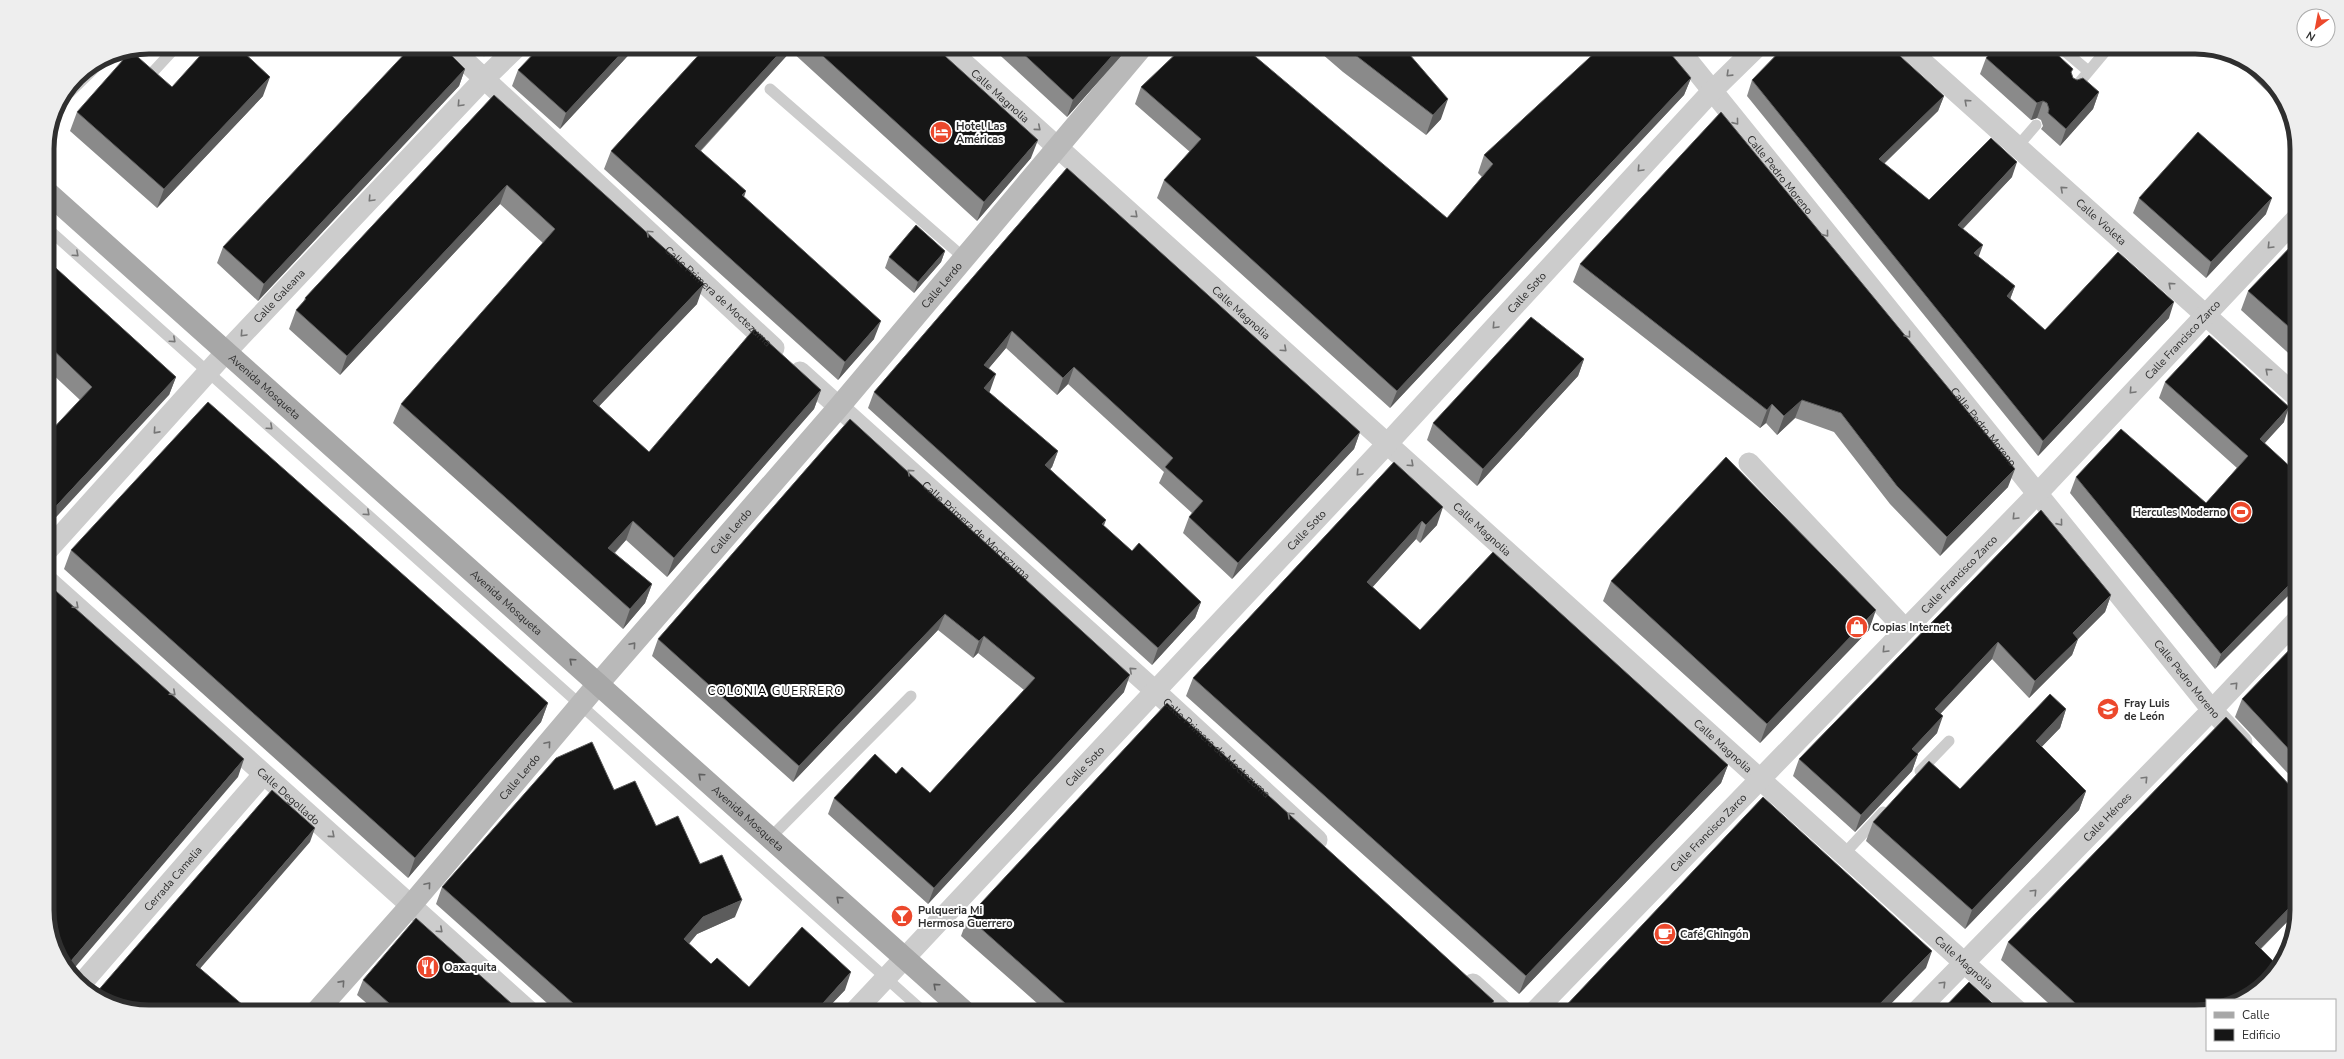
<svg xmlns="http://www.w3.org/2000/svg" width="2344" height="1059" viewBox="0 0 2344 1059" font-family="'Nunito Sans',sans-serif">
  <style>
    .green { fill: #e2eddd }
    .lines { fill: none; stroke-linecap: round; stroke-linejoin: round }
    .lane { stroke: #ccc; stroke-width: 11 }
    .street { stroke: #ccc; stroke-width: 21 }
    .secondary { stroke: #b9b9b9; stroke-width: 22 }
    .primary { stroke: #a7a7a7; stroke-width: 22 }
    .wall { fill: #8a8a8a }
    .shaded-wall { fill: #5c5c5c }
    .building { fill: #161616; stroke: #5c5c5c }
    .oneway { stroke: #767676 }
    .oneway2 { stroke: #6d6d6d }
    .oneway3 { stroke: #5f5f5f }
    .labels { text-anchor: middle; stroke-width: 4; stroke-linejoin: round; paint-order: stroke }
    .street-label { font-size: 11px; fill: #2f2f2f; stroke: #fff }
    .poi-label { font-size: 11px; font-weight: bold; fill: #2f2f2f; stroke: #fff; text-anchor: start }
    .neighbourhood-label { font-size: 12px; letter-spacing: 1px; fill: #000; stroke: #fff }
    .rim { fill: none; stroke: #2f2f2f; stroke-width: 5 }
  </style>
  <rect width="100%" height="100%" fill="#fff"/>
  <path class="green" d="M473 47H494L484 57Z"/>
  <g class="lines">
    <path class="lane" d="M2060 47 2087 70
      M152 73 176 47
      M770 89 963 257
      M2073 90 2109 47
      M66 96 105 58
      M2017 147 2036 125
      M47 228 924 1012
      M1920 771 1949 741
      M770 838 911 696
      M1844 854 1883 812
      M864 1002 875 1012"/>
    <g class="street">
      <path id="s1" d="M450 47 774 348"/>
      <path id="s2" d="M946 47 2019 1012"/>
      <path id="s3" d="M1677 47 2212 710 2242 742"/>
      <path id="s4" d="M1906 47 2297 397"/>
      <path id="s5" d="M800 372 1154 690 1317 840"/>
      <path d="M1749 463 1905 629"/>
      <path id="s6" d="M47 551 226 352 483 80 517 47"/>
      <path id="s7" d="M47 580 530 1012"/>
      <path id="s8" d="M83 982 263 775"/>
      <path d="M1473 984 1504 1012"/>
      <path id="s9" d="M854 1012 1388 443 1712 91 1757 47"/>
      <path id="s10" d="M1534 1012 2036 495 2297 218"/>
      <path id="s11" d="M1916 1012 2212 710 2297 620"/>
    </g>
    <path class="secondary" id="s12" d="M316 1012 412 904 598 684 838 408 1142 47"/>
    <path class="primary" id="s13" d="M47 192 965 1012"/>
  </g>
  <path class="wall" d="M540 47H636L560 129 512 86 518 70Z
    M706 47H935L1031 158 977 221 791 51 701 151 874 339 838 380 604 169 611 151Z
    M991 47H1129L1067 117Z
    M1314 47H1403L1441 119 1426 135 1343 72Z
    M1947 47H1956L1952 51Z
    M2229 54 2234 55 2280 92 2285 109Z
    M1986 58 2071 73 2073 78 2099 92 2093 109 2060 146 2041 129 2043 126 2041 120 2037 118 2031 120 1980 74Z
    M465 69 459 86 258 301 217 263 223 247Z
    M1691 78 1684 95 1390 408 1157 198 1164 180 1190 152 1135 104 1141 87 1447 218 1482 177 1478 173 1484 155Z
    M1752 80 1944 96 1938 111 1884 164 1929 200 2012 177 1963 229 1979 257 2015 286 2010 299 2045 330 2169 318 2038 456 1747 96Z
    M494 95 697 304 599 406 649 452 821 390 814 409 667 577 626 540 615 553 652 584 645 603 623 629 393 423 401 404 543 243 500 204 340 375 289 329 296 310 303 302 305 298Z
    M263 96 157 208 70 131 77 112Z
    M1067 168 1360 432 1354 449 1232 579 1183 533 1189 517 1192 513 1159 483 1164 472 1068 384 1057 395 1006 348 989 368 990 391 989 392 1058 451 1052 467 1050 469 1104 526 1132 551 1201 602 1195 618 1152 665 868 408 874 392Z
    M2139 198 2266 214 2206 278 2133 213Z
    M2297 240V361L2241 310 2248 291Z
    M945 251 941 262 914 293 885 268 889 257Z
    M47 260 176 377 169 395 80 400 47 369Z
    M1580 264 2008 487 1940 556 1890 504 1834 432 1795 418 1777 435 1766 423 1760 428 1573 282Z
    M1584 359 1578 376 1477 486 1427 440 1433 423Z
    M2165 382 2284 422 2264 443 2297 473 2215 669 2070 493 2076 477 2206 503 2237 468 2159 398Z
    M850 419 1124 692 928 904 828 814 834 798 896 774 930 793 1024 690 978 653 973 658 938 630 793 782 652 656 658 639Z
    M1394 462 1437 525 1420 543 1416 539 1372 587 1420 630 1728 765 1721 783 1519 994 1186 696 1193 678Z
    M2041 510 2111 595 2105 612 2078 639 2072 655 2029 698 1992 659 1940 714 1937 733 1917 754H1918L1912 771 1855 832 1793 776 1799 759Z
    M71 550 548 703 541 722 408 878 64 569Z
    M1611 581 1869 630 1760 743 1603 601Z
    M2297 642V783L2235 717 2242 699Z
    M2066 709 2060 728 2041 747 2086 791 2079 810 1965 929 1866 841 1873 822 1960 789Z
    M2295 791 2297 792V910L2293 929 2287 922 2261 949 2195 1012H2058L2001 960 2008 942Z
    M656 826 700 864 735 917 697 934 689 944 711 964 749 987 845 990 824 1012H557L436 904 442 887Z
    M968 917 1490 1012H1047L961 936Z
    M363 980 521 1012H377L357 995Z"/>
  <path class="shaded-wall" d="M627 47H636L560 129 566 113Z
    M785 47H793L791 51 688 164 695 146Z
    M1120 47H1129L1067 117 1073 100Z
    M1954 47H1956L1952 51Z
    M465 69 459 86 258 301 264 284Z
    M270 77 263 96 157 208 164 189Z
    M1691 78 1684 95 1390 408 1397 391Z
    M2099 92 2093 109 2060 146 2066 129Z
    M1944 96 1938 111 1873 174 1879 159Z
    M1448 99 1441 119 1426 135 1433 115Z
    M2043 101 2037 118 2031 120 2037 103Z
    M1038 140 1031 158 977 221 984 202Z
    M2017 162 2012 177 1952 240 1958 225Z
    M507 185 500 204 340 375 347 356Z
    M746 191 740 209 742 195Z
    M2272 198 2266 214 2206 278 2211 262Z
    M1983 245 1977 261 1974 253Z
    M945 251 941 262 914 293 918 282Z
    M704 284 697 304 586 420 593 401Z
    M2015 286 2009 302 2007 296Z
    M2174 302 2169 318 2038 456 2043 441Z
    M881 321 874 339 838 380 845 362Z
    M1012 331 1006 348 978 381 984 365Z
    M1584 359 1578 376 1477 486 1483 469Z
    M1074 367 1068 384 1057 395 1063 378Z
    M996 374 990 391 978 405 984 388Z
    M176 377 169 395 47 527V516Z
    M821 390 814 409 667 577 674 558Z
    M1802 400 1795 418 1777 435 1784 416Z
    M1772 404 1766 423 1760 428 1767 410Z
    M2289 407 2284 422 2254 455 2260 439Z
    M1360 432 1354 449 1232 579 1238 563Z
    M1058 451 1052 467 1039 482 1045 465Z
    M2015 469 2008 487 1940 556 1947 537Z
    M1443 507 1437 525 1420 543 1426 525Z
    M1106 520 1100 536 1102 524Z
    M633 521 626 540 601 567 608 548Z
    M1422 521 1416 539 1361 600 1367 582Z
    M2297 577V587L2215 669 2221 654Z
    M652 584 645 603 623 629 630 609Z
    M2111 595 2105 612 2067 650 2073 633Z
    M1201 602 1195 618 1152 665 1158 648Z
    M1876 610 1869 630 1760 743 1767 724Z
    M945 614 938 630 793 782 799 766Z
    M984 636 978 653 973 658 979 641Z
    M2078 639 2072 655 2029 698 2035 681Z
    M1998 642 1992 659 1929 726 1935 709Z
    M1130 675 1124 692 928 904 934 888Z
    M548 703 541 722 408 878 415 858Z
    M2066 709 2060 728 2029 760 2036 741Z
    M1943 716 1937 733 1906 766 1912 749Z
    M1918 754 1912 771 1855 832 1861 815Z
    M244 759 238 777 71 972 65 968Z
    M1728 765 1721 783 1519 994 1526 976Z
    M2086 791 2079 810 1965 929 1972 910Z
    M315 828 310 842 191 979 196 965Z
    M742 900 735 917 697 934 677 957 684 939 703 917Z
    M2293 904 2287 922 2248 961 2255 943Z
    M1932 951 1926 968 1883 1012H1872Z
    M851 972 845 990 824 1012H815Z
    M1494 1001 1490 1012H1484Z"/>
  <path class="building" d="M208 47H238L270 77 164 189 77 112 131 51 172 87Z
    M411 47H443L465 69 264 284 223 247Z
    M540 47H627L566 113 518 70Z
    M706 47H785L695 146 746 191 742 195 881 321 845 362 611 151Z
    M813 47H935L1038 140 984 202Z
    M1016 47H1120L1073 100Z
    M1183 47H1244L1447 218 1493 164 1484 155 1601 47H1665L1691 78 1397 391 1164 180 1201 139 1141 87Z
    M1345 47H1403L1448 99 1433 115Z
    M1784 47H1890L1944 96 1879 159 1929 200 1991 138 2017 162 1958 225 1983 245 1974 253 2015 286 2007 296 2045 330 2118 252 2174 302 2043 441 1752 80Z
    M1996 47H2049L2073 69 2071 72 2073 78 2077 80 2083 78 2099 92 2066 129 2048 113 2049 109 2047 103 2043 101 2037 103 1986 58Z
    M494 95 704 284 593 401 649 452 754 329 821 390 674 558 633 521 608 548 652 584 630 609 401 404 555 229 507 185 347 356 296 310 306 299 305 298Z
    M1721 112 2015 469 1947 537 1897 486 1841 413 1802 400 1784 416 1772 404 1767 410 1580 264Z
    M2198 132 2272 198 2211 262 2139 198Z
    M1067 168 1360 432 1238 563 1189 517 1203 501 1165 467 1173 458 1074 367 1063 378 1012 331 984 365 996 374 984 388 1058 451 1045 465 1106 520 1102 524 1132 551 1139 543 1201 602 1158 648 874 392Z
    M916 225 945 251 918 282 889 257Z
    M2297 240V334L2248 291Z
    M47 260 176 377 47 516V435L92 387 47 344Z
    M1531 317 1584 359 1483 469 1433 423Z
    M2209 335 2289 407 2260 439 2297 473V577L2221 654 2076 477 2121 429 2206 503 2248 456 2165 382Z
    M208 402 548 703 415 858 71 550Z
    M850 419 1130 675 934 888 834 798 875 754 896 774 902 767 930 793 1035 678 984 636 979 641 945 614 799 766 658 639Z
    M1726 457 1876 610 1767 724 1611 581Z
    M1394 462 1443 507 1426 525 1422 521 1367 582 1420 630 1493 552 1728 765 1526 976 1193 678Z
    M2041 510 2111 595 2073 633 2078 639 2035 681 1998 642 1935 709 1943 716 1912 749 1918 754 1861 815 1799 759Z
    M47 583 244 759 65 968 64 967 47 917Z
    M2297 642V758L2242 699Z
    M2050 694 2066 709 2036 741 2086 791 1972 910 1873 822 1929 761 1960 789Z
    M1167 703 1494 1001 1484 1012H1075L968 917Z
    M2226 717 2295 791 2297 792V908L2293 904 2255 943 2277 965 2252 995 2234 1000H2207V1008L2195 1012H2085L2008 942Z
    M592 742 614 790 635 781 656 826 678 816 700 864 722 855 742 900 703 917 684 939 711 964 717 958 749 987 802 927 851 972 815 1012H583L442 887 556 758Z
    M272 790 315 828 196 965 251 1012H149L110 1004 96 993Z
    M1763 797 1932 951 1872 1012H1560Z
    M416 918 521 1012H399L363 980Z
    M1969 982 2002 1012H1940Z"/>
  <defs><path id="oneway-chevron" d="M-2-3.5L2.5 0L-2 3.5" fill="none" stroke-width="1.6" stroke-linecap="round" stroke-linejoin="round"/></defs>
  <g class="oneway">
    <use href="#oneway-chevron" transform="translate(1729 74) rotate(136)"/>
    <use href="#oneway-chevron" transform="translate(1967 102) rotate(-138)"/>
    <use href="#oneway-chevron" transform="translate(460 104) rotate(133)"/>
    <use href="#oneway-chevron" transform="translate(1736 122) rotate(51)"/>
    <use href="#oneway-chevron" transform="translate(1038 128) rotate(41)"/>
    <use href="#oneway-chevron" transform="translate(1640 169) rotate(133)"/>
    <use href="#oneway-chevron" transform="translate(2063 189) rotate(-138)"/>
    <use href="#oneway-chevron" transform="translate(371 199) rotate(133)"/>
    <use href="#oneway-chevron" transform="translate(1135 215) rotate(42)"/>
    <use href="#oneway-chevron" transform="translate(649 233) rotate(-137)"/>
    <use href="#oneway-chevron" transform="translate(1826 234) rotate(51)"/>
    <use href="#oneway-chevron" transform="translate(2270 246) rotate(134)"/>
    <use href="#oneway-chevron" transform="translate(76 254) rotate(42)"/>
    <use href="#oneway-chevron" transform="translate(2171 285) rotate(-138)"/>
    <use href="#oneway-chevron" transform="translate(1495 326) rotate(133)"/>
    <use href="#oneway-chevron" transform="translate(243 334) rotate(133)"/>
    <use href="#oneway-chevron" transform="translate(1908 335) rotate(51)"/>
    <use href="#oneway-chevron" transform="translate(173 340) rotate(42)"/>
    <use href="#oneway-chevron" transform="translate(1284 349) rotate(42)"/>
    <use href="#oneway-chevron" transform="translate(2268 371) rotate(-138)"/>
    <use href="#oneway-chevron" transform="translate(2132 391) rotate(133)"/>
    <use href="#oneway-chevron" transform="translate(270 427) rotate(42)"/>
    <use href="#oneway-chevron" transform="translate(156 431) rotate(132)"/>
    <use href="#oneway-chevron" transform="translate(1411 464) rotate(42)"/>
    <use href="#oneway-chevron" transform="translate(910 472) rotate(-138)"/>
    <use href="#oneway-chevron" transform="translate(1359 473) rotate(133)"/>
    <use href="#oneway-chevron" transform="translate(367 513) rotate(42)"/>
    <use href="#oneway-chevron" transform="translate(2015 517) rotate(134)"/>
    <use href="#oneway-chevron" transform="translate(2060 523) rotate(51)"/>
    <use href="#oneway-chevron" transform="translate(76 606) rotate(42)"/>
    <use href="#oneway-chevron" transform="translate(1885 650) rotate(134)"/>
    <use href="#oneway-chevron" transform="translate(1132 670) rotate(-138)"/>
    <use href="#oneway-chevron" transform="translate(2235 685) rotate(-47)"/>
    <use href="#oneway-chevron" transform="translate(173 693) rotate(42)"/>
    <use href="#oneway-chevron" transform="translate(2145 779) rotate(-46)"/>
    <use href="#oneway-chevron" transform="translate(1290 815) rotate(-137)"/>
    <use href="#oneway-chevron" transform="translate(332 835) rotate(41)"/>
    <use href="#oneway-chevron" transform="translate(2034 892) rotate(-46)"/>
    <use href="#oneway-chevron" transform="translate(440 930) rotate(42)"/>
    <use href="#oneway-chevron" transform="translate(1943 984) rotate(-45)"/>
  </g>
  <g class="oneway2">
    <use href="#oneway-chevron" transform="translate(633 645) rotate(-49)"/>
    <use href="#oneway-chevron" transform="translate(548 744) rotate(-50)"/>
    <use href="#oneway-chevron" transform="translate(428 885) rotate(-50)"/>
    <use href="#oneway-chevron" transform="translate(342 983) rotate(-48)"/>
  </g>
  <g class="oneway3">
    <use href="#oneway-chevron" transform="translate(572 661) rotate(-138)"/>
    <use href="#oneway-chevron" transform="translate(701 776) rotate(-138)"/>
    <use href="#oneway-chevron" transform="translate(839 899) rotate(-138)"/>
    <use href="#oneway-chevron" transform="translate(936 986) rotate(-138)"/>
  </g>
  <defs>
    <g id="hotel-disc" transform="scale(1.15)"><circle r="9.5" fill="#ec482c" stroke="#fff"/><path d="M-6-4.5h1.5V1H6V5H4.5V3h-9V5H-6ZM-4 0a1.8 1.8 0 1 1 3.6 0ZM.5 0V-2.5h3Q6-2.5 6 0Z" fill="#fff"/></g>
    <g id="stadium-disc" transform="scale(1.15)"><circle r="9.5" fill="#ec482c" stroke="#fff"/><path d="M0-5a6.5 5 0 1 0 0 10a6.5 5 0 1 0 0-10ZM-3.5-1.8h7v3.6h-7Z" fill="#fff"/></g>
    <g id="shop-disc" transform="scale(1.15)"><circle r="9.5" fill="#ec482c" stroke="#fff"/><path d="M-5-2.5h2.3a2.7 3.5 0 0 1 5.4 0H5L5.5 6h-11ZM-1.5-2.5h3a1.5 2.3 0 0 0-3 0Z" fill="#fff"/></g>
    <g id="school-disc" transform="scale(1.15)"><circle r="9.5" fill="#ec482c" stroke="#fff"/><path d="M0-5L7-2L0 1L-7-2ZM-4 1L0 2.5L4 1V4Q0 6-4 4Z" fill="#fff"/></g>
    <g id="bar-disc" transform="scale(1.15)"><circle r="9.5" fill="#ec482c" stroke="#fff"/><path d="M-6-5H6L.8 .8V4.5H3.5V6h-7V4.5H-.8V.8Z" fill="#fff"/></g>
    <g id="cafe-disc" transform="scale(1.15)"><circle r="9.5" fill="#ec482c" stroke="#fff"/><path d="M-5.5-4.5H6V0H3Q3 3.5 0 3.5H-2.5Q-5.5 3.5-5.5 0ZM3-3.2v2h1.7v-2ZM-6 4.5H4V6H-6Z" fill="#fff"/></g>
    <g id="restaurant-disc" transform="scale(1.15)"><circle r="9.5" fill="#ec482c" stroke="#fff"/><path d="M-5-6h1v4h1v-4h1v4h1v-4h1v5L-1.5 .5V6h-2V.5L-5-1ZM5-6V6H3V1.5H1.5Q1.5-4 5-6Z" fill="#fff"/></g>
  </defs>
  <g fill-rule="evenodd">
    <use href="#hotel-disc" x="941" y="132"/>
    <use href="#stadium-disc" x="2241" y="512"/>
    <use href="#shop-disc" x="1857" y="627"/>
    <use href="#school-disc" x="2108" y="709"/>
    <use href="#bar-disc" x="902" y="916"/>
    <use href="#cafe-disc" x="1665" y="934"/>
    <use href="#restaurant-disc" x="428" y="967"/>
  </g>
  <g class="labels">
    <g class="street-label">
      <text dy="4" stroke="none"><textPath href="#s2" startOffset="73">Calle Magnolia</textPath></text>
      <text dy="4" stroke="none"><textPath href="#s3" startOffset="164">Calle Pedro Moreno</textPath></text>
      <text dy="4" stroke="none"><textPath href="#s4" startOffset="262">Calle Violeta</textPath></text>
      <text dy="4" stroke="none"><textPath href="#s12" startOffset="959">Calle Lerdo</textPath></text>
      <text dy="4" stroke="none"><textPath href="#s9" startOffset="985">Calle Soto</textPath></text>
      <text dy="4" stroke="none"><textPath href="#s6" startOffset="345">Calle Galeana</textPath></text>
      <text dy="4" stroke="none"><textPath href="#s1" startOffset="366">Calle Primera de Moctezuma</textPath></text>
      <text dy="4" stroke="none"><textPath href="#s2" startOffset="397">Calle Magnolia</textPath></text>
      <text dy="4" stroke="none"><textPath href="#s10" startOffset="934">Calle Francisco Zarco</textPath></text>
      <text dy="4" stroke="none"><textPath href="#s13" startOffset="292">Avenida Mosqueta</textPath></text>
      <text dy="4" stroke="none"><textPath href="#s3" startOffset="488">Calle Pedro Moreno</textPath></text>
      <text dy="4" stroke="none"><textPath href="#s2" startOffset="721">Calle Magnolia</textPath></text>
      <text dy="4" stroke="none"><textPath href="#s9" startOffset="661">Calle Soto</textPath></text>
      <text dy="4" stroke="none"><textPath href="#s12" startOffset="635">Calle Lerdo</textPath></text>
      <text dy="4" stroke="none"><textPath href="#s5" startOffset="237">Calle Primera de Moctezuma</textPath></text>
      <text dy="4" stroke="none"><textPath href="#s10" startOffset="610">Calle Francisco Zarco</textPath></text>
      <text dy="4" stroke="none"><textPath href="#s13" startOffset="616">Avenida Mosqueta</textPath></text>
      <text dy="4" stroke="none"><textPath href="#s3" startOffset="812">Calle Pedro Moreno</textPath></text>
      <text dy="4" stroke="none"><textPath href="#s2" startOffset="1045">Calle Magnolia</textPath></text>
      <text dy="4" stroke="none"><textPath href="#s5" startOffset="561">Calle Primera de Moctezuma</textPath></text>
      <text dy="4" stroke="none"><textPath href="#s9" startOffset="337">Calle Soto</textPath></text>
      <text dy="4" stroke="none"><textPath href="#s12" startOffset="311">Calle Lerdo</textPath></text>
      <text dy="4" stroke="none"><textPath href="#s7" startOffset="324">Calle Degollado</textPath></text>
      <text dy="4" stroke="none"><textPath href="#s11" startOffset="273">Calle Héroes</textPath></text>
      <text dy="4" stroke="none"><textPath href="#s13" startOffset="940">Avenida Mosqueta</textPath></text>
      <text dy="4" stroke="none"><textPath href="#s10" startOffset="250">Calle Francisco Zarco</textPath></text>
      <text dy="4" stroke="none"><textPath href="#s8" startOffset="137">Cerrada Camelia</textPath></text>
      <text dy="4" stroke="none"><textPath href="#s2" startOffset="1369">Calle Magnolia</textPath></text>
    </g>
    <g class="poi-label">
      <text x="956" y="130">Hotel Las<tspan x="956" dy="13">Américas</tspan></text>
      <text x="2226" y="516" text-anchor="end">Hercules Moderno</text>
      <text x="1872" y="631">Copias Internet</text>
      <text x="2124" y="707">Fray Luis<tspan x="2124" dy="13">de León</tspan></text>
      <text x="918" y="914">Pulqueria Mi<tspan x="918" dy="13">Hermosa Guerrero</tspan></text>
      <text x="1680" y="938">Café Chingón</text>
      <text x="444" y="971">Oaxaquita</text>
    </g>
    <g class="neighbourhood-label">
      <text x="776" y="695">COLONIA GUERRERO</text>
    </g>
  </g>
  <path d="M0 0H2344V1059H0ZM149 54H2195A95 95 0 0 1 2290 149V910A95 95 0 0 1 2195 1005H149A95 95 0 0 1 54 910V149A95 95 0 0 1 149 54Z" fill="#eee" fill-rule="evenodd"/>
  <path class="rim" d="M149 54H2195A95 95 0 0 1 2290 149V910A95 95 0 0 1 2195 1005H149A95 95 0 0 1 54 910V149A95 95 0 0 1 149 54Z"/>
  <rect x="2206" y="999" width="130" height="52" fill="#ffffff" stroke="#acacac"/>
  <rect x="2214" y="1012" width="20" height="6" fill="#a7a7a7" stroke="#acacac"/>
  <text x="2242" y="1019" font-size="12" fill="#2f2f2f">Calle</text>
  <rect x="2214" y="1029" width="20" height="12" fill="#161616" stroke="#acacac"/>
  <text x="2242" y="1039" font-size="12" fill="#2f2f2f">Edificio</text>
  <g transform="translate(2316 28) rotate(212)"><circle r="19" fill="#ffffff" stroke="#acacac"/>
  <path d="M0-3L7 15L0 10L-7 15Z" fill="#ec482c"/>
  <text y="-6" font-size="11" font-weight="bold" text-anchor="middle" fill="#2f2f2f">N</text>
  </g>
</svg>
